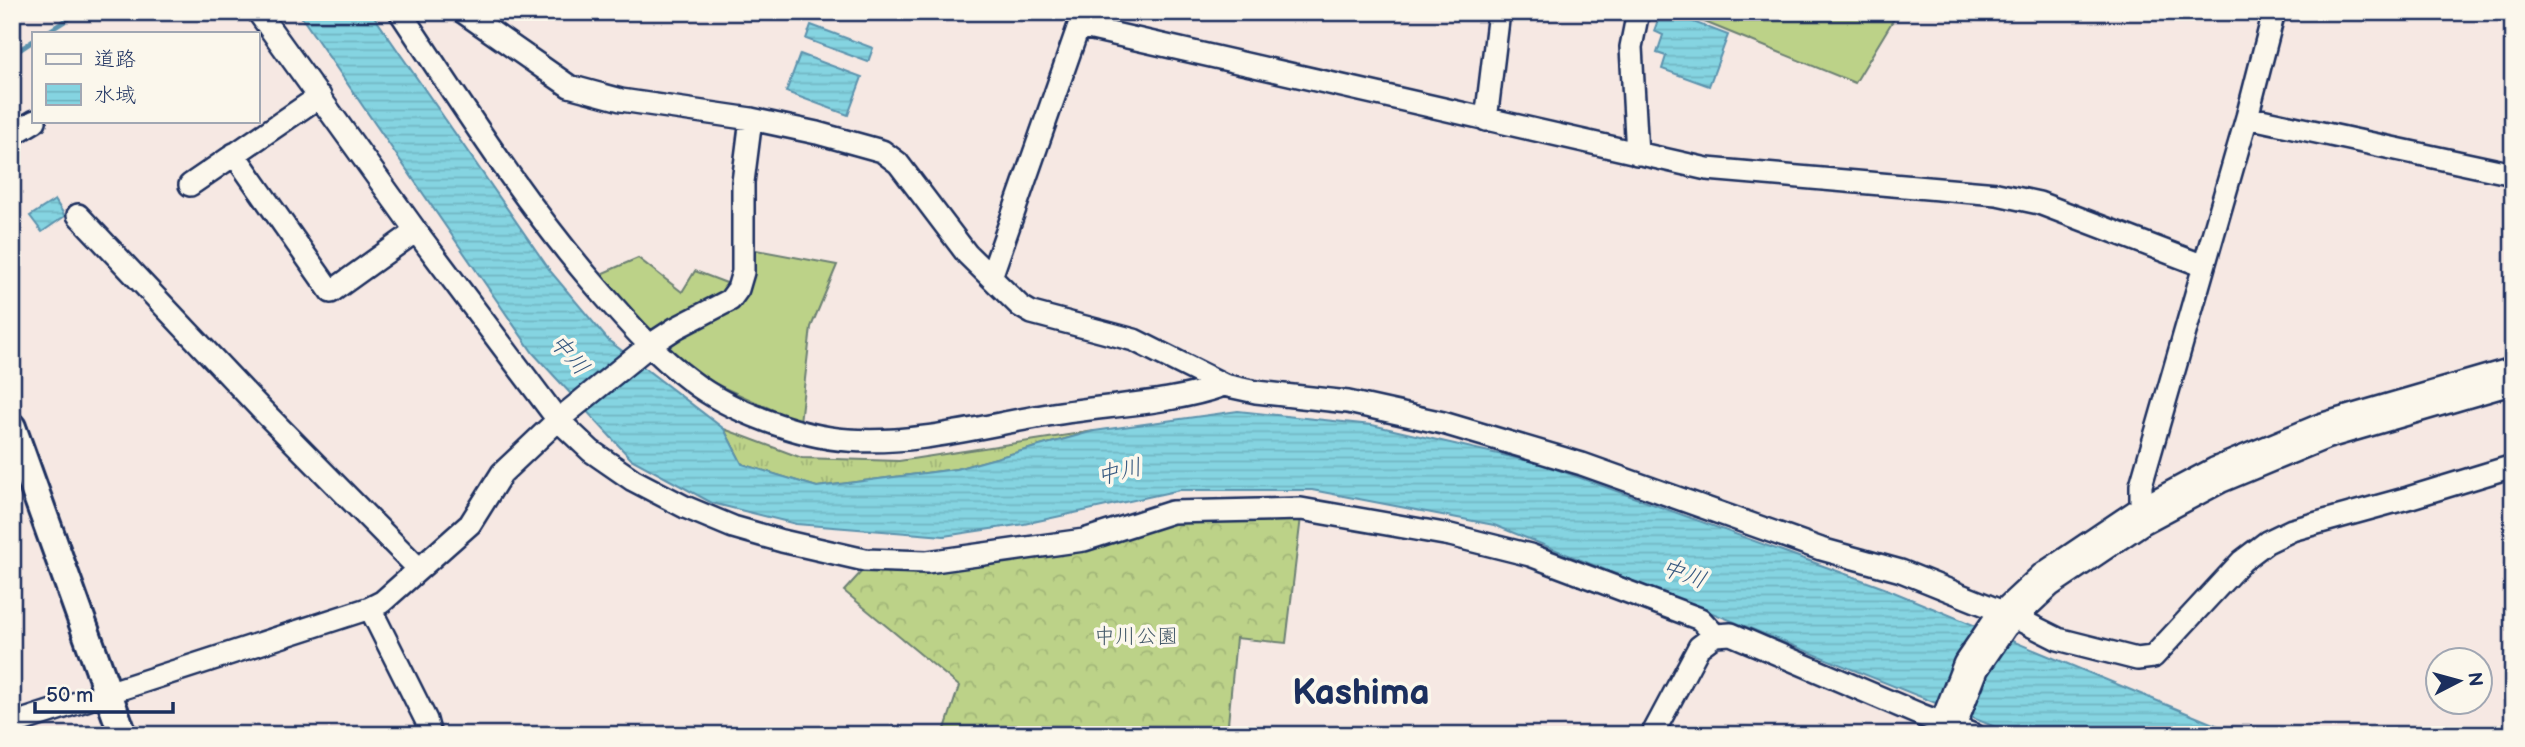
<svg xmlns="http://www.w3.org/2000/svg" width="2525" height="747" viewBox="0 0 2525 747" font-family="'Balsamiq Sans','Klee One',sans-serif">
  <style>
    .grass { fill: url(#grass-tufts); stroke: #6c8073; stroke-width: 2 }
    .forest { fill: url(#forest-crowns); stroke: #6c8073; stroke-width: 2 }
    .garden { fill: #bcd288; stroke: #6c8073; stroke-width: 2 }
    .water { fill: url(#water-rules); stroke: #5b92ad; stroke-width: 2 }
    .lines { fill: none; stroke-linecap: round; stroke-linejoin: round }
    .stream { stroke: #5b92ad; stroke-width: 5 }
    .minor-casing { stroke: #1b2f5e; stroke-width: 26 }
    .tertiary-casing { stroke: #1b2f5e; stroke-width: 32 }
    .trunk-casing { stroke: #1b2f5e; stroke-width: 40 }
    .minor { stroke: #fbf7ec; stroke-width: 21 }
    .tertiary { stroke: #fbf7ec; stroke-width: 26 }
    .trunk { stroke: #fbf7ec; stroke-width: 35 }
    .labels { text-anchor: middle; stroke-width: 7; stroke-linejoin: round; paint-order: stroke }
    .park-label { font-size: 21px; fill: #435868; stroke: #fbf7ec }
    .water-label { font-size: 23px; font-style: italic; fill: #36587f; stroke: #fbf7ec }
    .town-label { font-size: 35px; font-weight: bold; fill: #1b2f5e; stroke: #fbf7ec }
  </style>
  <defs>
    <pattern id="grass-tufts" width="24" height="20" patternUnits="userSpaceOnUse" patternTransform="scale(1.75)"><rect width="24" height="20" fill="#bcd288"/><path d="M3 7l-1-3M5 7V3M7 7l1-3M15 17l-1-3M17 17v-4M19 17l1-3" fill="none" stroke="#a1b578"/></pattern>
    <pattern id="forest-crowns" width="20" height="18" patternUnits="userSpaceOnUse" patternTransform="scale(1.75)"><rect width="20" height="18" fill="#bcd288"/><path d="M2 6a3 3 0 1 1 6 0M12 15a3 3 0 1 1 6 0" fill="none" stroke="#a1b578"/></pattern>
    <pattern id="water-rules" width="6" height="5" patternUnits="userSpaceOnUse" patternTransform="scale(1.75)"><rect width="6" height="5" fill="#85d4e1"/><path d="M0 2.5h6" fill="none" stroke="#72b6c3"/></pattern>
  </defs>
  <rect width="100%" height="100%" fill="#f6e8e3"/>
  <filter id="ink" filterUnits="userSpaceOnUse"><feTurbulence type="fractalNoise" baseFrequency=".0143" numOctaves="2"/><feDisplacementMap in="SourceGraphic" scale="14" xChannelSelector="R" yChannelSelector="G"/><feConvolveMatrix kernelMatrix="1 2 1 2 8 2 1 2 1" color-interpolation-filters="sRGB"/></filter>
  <g filter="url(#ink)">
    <path class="grass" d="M724 429 802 458 899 461 1094 431 956 469 817 487 742 464Z"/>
    <path class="forest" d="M1301 517 1286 643 1236 638 1227 735H943L959 686 844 591 863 570 934 572 1088 547 1173 519Z"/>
    <path class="garden" d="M1680 12H1898L1855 83Z
      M751 249 837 265 811 327 800 422 698 376 596 276 638 258 682 292 695 271 745 290Z"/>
    <path class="water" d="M298 12H371L551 272 608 340 724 429 742 464 817 487 956 469 1094 431 1238 411 1372 425 1542 464 1884 588 2240 735H2015L1494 525 1312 490H1180L1024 524 944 536 796 524 712 503 631 459 533 353Z
      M1661 12H1667L1728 35 1709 86 1662 69 1666 56 1657 53 1663 35 1654 31Z
      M811 25 873 48 868 62 806 39Z
      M800 54 862 77 848 115 786 92Z
      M55 200 65 216 42 232 30 216Z"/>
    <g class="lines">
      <path class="stream" d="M46 33 79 12
        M12 55 33 41"/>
      <g class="minor-casing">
        <path id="minor" d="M258 12 416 231 558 420 591 451 633 480 685 507 733 527 782 541 865 560 927 562 1084 540 1172 512 1301 509 1450 535 1530 555 1700 619 1715 635
          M400 12C464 108 525 205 601 292 628 323 657 356 691 381 728 410 800 437 848 440 912 445 978 427 1042 416 1100 405 1169 405 1224 385
          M463 12 569 86 621 100 751 119 817 133 882 151 898 163 967 254 1020 306 1032 313 1134 340 1224 385 1256 392 1348 402 1443 423 1582 464 1821 549 1901 571 2008 614 2058 639 2137 659 2153 657 2242 561 2267 542 2292 530 2408 498 2513 466
          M1079 26 1707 169 1997 194 2039 203 2204 266
          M2247 117 2513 174
          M1486 120 1499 12
          M12 130 15 133 35 121
          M234 154 331 292 416 231
          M1637 154 1631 47 1638 12
          M190 185 320 96
          M78 215 260 408 418 568
          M991 277 1083 14
          M2141 516V485L2247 117 2274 12
          M370 608 426 720 430 735
          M12 724 370 608 382 602 470 524 502 473 558 420 650 345 676 328 730 300 738 289 743 272V182L751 119
          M1652 735 1699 647 1715 635 1731 634 1921 715 1974 735"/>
      </g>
      <g class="tertiary-casing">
        <path id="tertiary" d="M12 427 123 735"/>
      </g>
      <g class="trunk-casing">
        <path id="trunk" d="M1944 735 1971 666 2001 622 2046 580 2141 516 2218 475 2324 431 2513 376"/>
      </g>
      <use href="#minor" class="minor"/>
      <use href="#tertiary" class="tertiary"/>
      <use href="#trunk" class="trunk"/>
    </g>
  </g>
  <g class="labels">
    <g class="park-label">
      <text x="1136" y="643">中川公園</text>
    </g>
    <g class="water-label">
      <text transform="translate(570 354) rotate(49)" y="8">中川</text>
      <text transform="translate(1119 471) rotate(-13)" y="8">中川</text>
      <text transform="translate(1684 573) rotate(20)" y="8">中川</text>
    </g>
    <g class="town-label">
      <text x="1361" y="704">Kashima</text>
    </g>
  </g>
  <rect width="2525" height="747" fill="none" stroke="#fbf7ec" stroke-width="42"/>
  <rect x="21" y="21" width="2483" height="705" fill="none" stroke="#1b2f5e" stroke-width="2.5" filter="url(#ink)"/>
  <rect x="32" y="32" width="228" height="91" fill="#fbf7ec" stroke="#a1a7b3" stroke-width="2"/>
  <rect x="46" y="54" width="35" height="10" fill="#fbf7ec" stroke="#a1a7b3" stroke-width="2"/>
  <text x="94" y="66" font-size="21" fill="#1b2f5e">道路</text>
  <rect x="46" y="84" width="35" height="21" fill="url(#water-rules)" stroke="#a1a7b3" stroke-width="2"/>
  <text x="94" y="102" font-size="21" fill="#1b2f5e">水域</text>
  <g transform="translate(2459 681) rotate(84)"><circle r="33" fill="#fbf7ec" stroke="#a1a7b3" stroke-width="2"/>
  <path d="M0-5L12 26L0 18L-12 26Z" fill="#1b2f5e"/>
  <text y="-10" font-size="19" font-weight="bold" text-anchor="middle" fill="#1b2f5e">N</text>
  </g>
  <path d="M35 702v10h138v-10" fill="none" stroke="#1b2f5e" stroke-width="3.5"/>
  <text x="46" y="702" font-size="21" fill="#1b2f5e" stroke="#fbf7ec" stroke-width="5" paint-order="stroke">50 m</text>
</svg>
